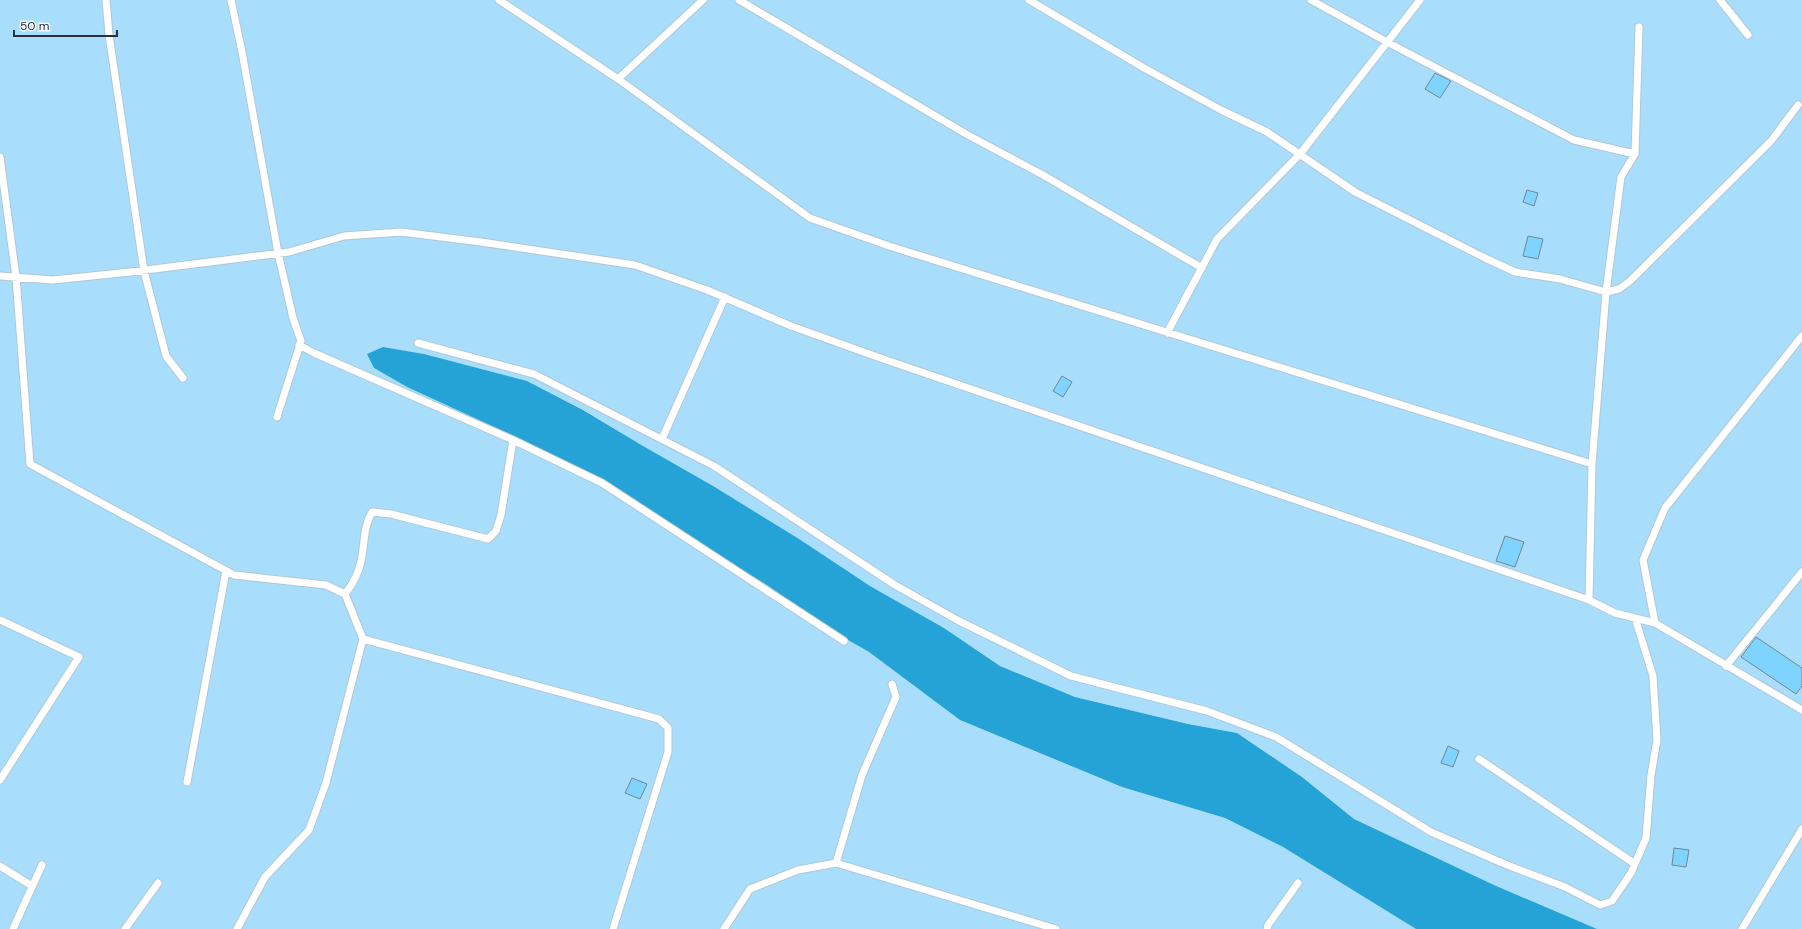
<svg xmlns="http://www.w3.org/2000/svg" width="1802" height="929" viewBox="0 0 1802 929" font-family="'DM Sans',sans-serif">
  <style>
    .green { fill: #a8defc }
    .water { fill: #25a2d6 }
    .building { fill: #7fd4ff; stroke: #738691 }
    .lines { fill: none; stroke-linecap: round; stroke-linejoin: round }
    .service-casing { stroke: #b2c7d3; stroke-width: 9 }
    .service { stroke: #fff; stroke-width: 7 }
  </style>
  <rect width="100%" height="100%" fill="#d9effb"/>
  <path class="green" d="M0 0H1802V929H1597L1494 885 1354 819 1302 777 1237 733 1188 724 1075 697 1000 666 944 628 870 586 584 410 527 381 424 354 383 347 374 368 407 387 525 441 626 497 770 588 808 617 869 652 960 720 1122 787 1225 818 1283 847 1416 929H0Z"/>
  <path class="water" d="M383 347 424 354 527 381 583 410 643 446 713 486 799 539 870 586 944 628 1000 666 1075 697 1188 724 1237 733 1302 777 1354 819 1494 885 1597 929H1416L1283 847 1225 818 1122 787 960 720 869 652 808 617 770 587 626 497 525 441 407 387 374 368 367 354Z"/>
  <path class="building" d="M1435 73 1451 81 1440 98 1425 89Z
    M1527 190 1538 193 1534 206 1523 202Z
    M1528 236 1543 239 1538 259 1523 256Z
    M1062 376 1072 382 1063 397 1053 391Z
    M1505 536 1524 542 1515 567 1496 561Z
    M1756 637 1802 668V686L1796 694 1741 657Z
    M1448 746 1459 751 1453 767 1441 763Z
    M632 778 647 784 640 799 625 793Z
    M1674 848 1689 850 1686 867 1672 865Z"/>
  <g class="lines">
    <g class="service-casing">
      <path id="service" d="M106 0 109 35 144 271 166 356 183 378
        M231 0 242 52 278 253 293 318 301 341 277 417
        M499 0 618 79 810 218 889 246 1592 464
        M739 0 966 134 1043 175 1202 268
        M1029 0 1144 68 1221 110 1267 132 1355 192 1483 257 1515 272 1560 279 1606 292 1619 289 1630 281 1771 141 1798 105
        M1311 0 1387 42 1574 140 1635 154
        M1720 0 1748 35
        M618 79 703 0
        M0 157 16 277 30 464 234 575 326 585 345 594 363 639 659 719 668 728V752L613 929
        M0 276 53 280 130 272 289 252 344 236 401 232 481 242 635 265 707 290 791 326 886 360 1589 600 1615 613 1655 623 1802 710
        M1167 333 1217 239 1300 154 1420 0
        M418 343 534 374 714 466 895 585 959 621 1071 676 1207 711 1276 737 1431 832 1507 865 1565 887 1600 905 1612 901 1631 873 1646 838 1651 775 1657 740 1653 676 1635 618
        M299 345 314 353 513 440 602 483 844 641
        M662 439 725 297
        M345 594C352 585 359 572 361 561 365 544 363 527 372 512L391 514 488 539 496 531 501 515 513 440
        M1589 600 1592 464 1606 292 1621 177 1635 154 1639 27
        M0 620 79 657 0 780
        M1655 623 1643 560 1665 508 1802 336
        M1726 666 1802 572
        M1479 759 1635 864
        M187 782 226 571
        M836 863 862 775 896 697 892 684
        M0 866 32 886
        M13 929 42 865
        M125 929 158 883
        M237 929 265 877 309 830 326 783 363 639
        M724 929 750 889 798 870 836 863 1056 929
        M1267 929 1268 925 1298 883
        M1742 929 1802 829"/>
    </g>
    <use href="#service" class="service"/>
  </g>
  <path d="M14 30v6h103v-6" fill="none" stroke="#2b3338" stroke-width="2"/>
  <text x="20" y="30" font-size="12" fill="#2b3338" stroke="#f1faff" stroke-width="3" paint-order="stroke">50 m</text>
</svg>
